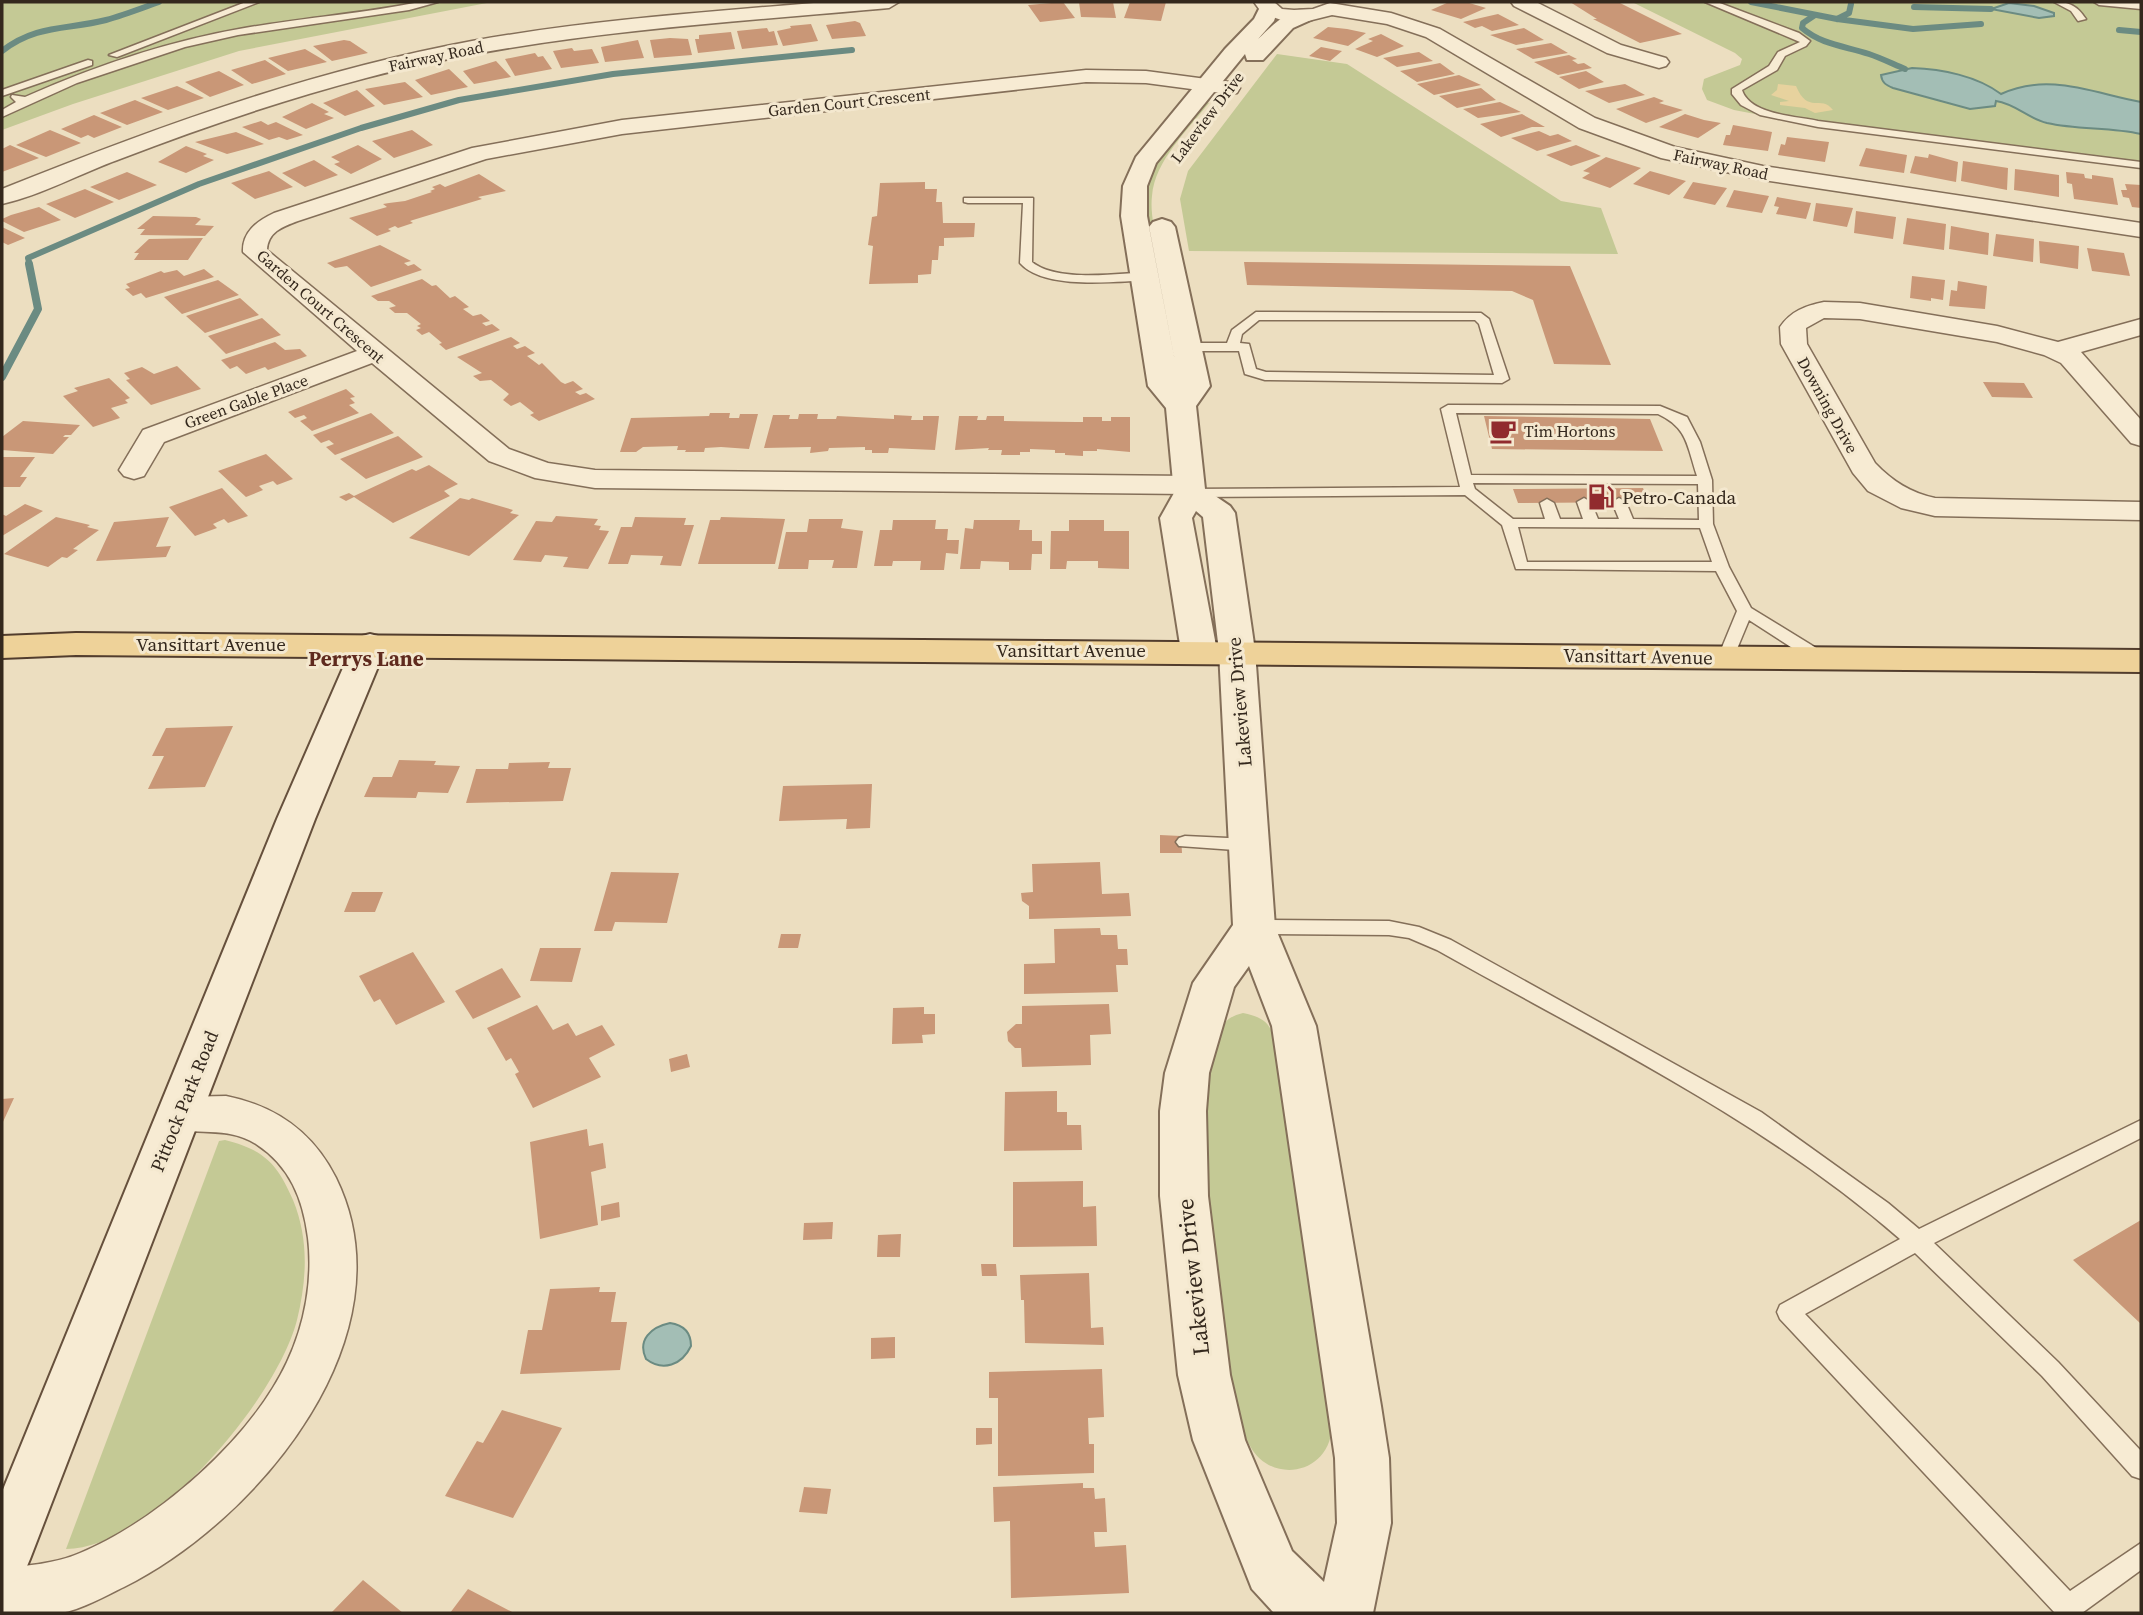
<svg xmlns="http://www.w3.org/2000/svg" width="2143" height="1615" viewBox="0 0 2143 1615" font-family="'Source Serif 4',serif">
  <style>
    .green { fill: #c4c995 }
    .sand { fill: #e7d29e }
    .water { fill: #a3beb5; stroke: #6b8b82; stroke-width: 2 }
    .lines { fill: none; stroke-linecap: round; stroke-linejoin: round }
    .stream-far1 { stroke: #6b8b82; stroke-width: 6 }
    .stream { stroke: #6b8b82; stroke-width: 8 }
    .building { fill: #c99777 }
    .service-casing { stroke: #846f59; stroke-width: 3 }
    .minor-casing { stroke: #846f59; stroke-width: 3 }
    .tertiary-casing { stroke: #846f59; stroke-width: 4 }
    .secondary-casing { stroke: #66503c; stroke-width: 4 }
    .primary-casing { stroke: #523d2d; stroke-width: 4 }
    .service { fill: #f7ebd3; fill-rule: evenodd }
    .minor { fill: #f7ebd3; fill-rule: evenodd }
    .tertiary { fill: #f7ebd3; fill-rule: evenodd }
    .secondary { fill: #f7ebd3; fill-rule: evenodd }
    .primary { fill: #eed299; fill-rule: evenodd }
    .labels { text-anchor: middle; stroke-width: 6; stroke-linejoin: round; paint-order: stroke }
    .far-street-label { font-size: 16px; fill: #34281d; stroke: #f4e8cf }
    .far-poi-label { font-size: 16px; fill: #34281d; stroke: #f4e8cf; text-anchor: start }
    .poi-label { font-size: 19px; fill: #34281d; stroke: #f4e8cf; text-anchor: start }
    .street-label { font-size: 19px; fill: #34281d; stroke: #f4e8cf }
    .neighbourhood-label { font-size: 21px; font-weight: bold; fill: #5f2a1e; stroke: #f4e8cf }
    .near-street-label { font-size: 23px; fill: #34281d; stroke: #f4e8cf }
  </style>
  <rect width="100%" height="100%" fill="#ecdec0"/>
  <path class="green" d="M2 2H492L239 51 73 104 2 130Z
    M1632 2H2141V169L1839 130 1734 110 1707 100 1702 89 1704 79 1740 65 1742 59 1735 53Z
    M1277 54 1347 64 1561 201 1601 208 1618 254 1189 251 1180 199 1188 171Z
    M1206 101 1209 103C1188 130 1155 160 1152 196 1150 213 1155 230 1157 246 1116 191 1172 142 1206 101Z
    M1243 1013C1263 1017 1271 1023 1275 1042L1332 1427C1329 1476 1270 1484 1250 1446 1222 1395 1222 1321 1216 1264 1210 1214 1202 1162 1204 1111 1204 1092 1214 1038 1225 1023 1229 1017 1236 1015 1243 1013Z
    M225 1140C264 1150 277 1163 293 1200 309 1239 307 1279 297 1320 277 1399 152 1548 66 1549L219 1141Z"/>
  <path class="sand" d="M1778 84 1796 86C1808 115 1821 94 1833 110L1815 113 1805 108 1780 105V102L1789 101 1771 95 1777 90Z"/>
  <path class="water" d="M2009 3 2034 6 2054 13V16L2039 18 1991 9Z
    M1912 68C1942 69 1977 76 2001 94 2048 72 2093 93 2141 102V134C2110 127 2078 130 2047 123 2027 118 2016 104 1996 101L1995 106 1970 109 1893 88C1886 85 1882 83 1881 75Z
    M670 1323C684 1325 691 1332 691 1346 682 1365 663 1372 646 1359 637 1340 651 1327 670 1323Z"/>
  <g class="lines">
    <path class="stream-far1" d="M1751 2 1837 19 1913 29 1981 24
      M1914 7 1991 9
      M1815 15 1803 23 1802 28C1822 45 1845 46 1869 54 1881 58 1893 64 1905 69
      M1837 19 1849 13 1851 4
      M2119 30 2141 32
      M2 51C37 24 67 30 106 20 124 15 142 8 159 2
      M30 266 28 258 199 184 361 128 459 100 613 74 852 50"/>
    <path class="stream" d="M2 377 38 309 29 264"/>
  </g>
  <path class="building" d="M1063 2 1075 18 1040 22 1028 5Z
    M1079 2H1113L1116 18 1081 17Z
    M1130 2H1166L1161 21 1124 18Z
    M1449 2H1466L1486 8 1461 19 1431 10Z
    M1570 2H1618L1682 34 1640 43 1593 19H1597Z
    M1498 14 1519 25 1492 31 1482 26 1475 28 1463 22Z
    M855 21 860 23 866 36 832 39 826 25Z
    M811 24 818 41 783 46 777 31 791 28 790 26Z
    M1328 27 1347 29 1366 33 1348 46 1313 38Z
    M767 28 769 32 774 31 778 45 742 49 737 31Z
    M1524 28 1544 40 1516 45 1490 35Z
    M731 32 735 49 698 53 695 39H699V35Z
    M1381 34 1404 46 1377 57 1355 49 1373 41 1368 39Z
    M670 38 688 39 692 55 654 58 650 40Z
    M344 40 350 41 368 53 332 61 313 46Z
    M638 40 644 58 605 62 601 47Z
    M1551 43 1568 53 1533 59 1516 49Z
    M1321 47 1342 51 1330 61 1309 56Z
    M572 48 574 51 592 49 599 63 561 68 553 51Z
    M305 49 327 62 288 71 268 58Z
    M1419 52 1433 61 1397 67 1383 58Z
    M535 53 538 57 543 56 552 69 515 76 505 59Z
    M1569 55 1577 59 1572 60 1578 64 1584 63 1592 68 1558 75 1534 62Z
    M265 60 286 74 252 84 231 70Z
    M496 61 511 77 474 84 463 71Z
    M1440 63 1455 74 1417 82 1400 71Z
    M449 69 468 87 431 95 415 80Z
    M219 71 244 85 210 97 185 82Z
    M1586 71 1604 82 1579 89 1559 77Z
    M1459 75 1481 85 1434 95 1417 84Z
    M405 82 423 97 384 105 365 89Z
    M1625 84 1645 95 1609 103 1585 91Z
    M177 86 204 98 168 110 141 98Z
    M1481 88 1496 100 1457 108 1439 96Z
    M357 90 375 106 345 116 323 103Z
    M1654 97 1664 101 1659 103 1683 110 1646 123 1616 109Z
    M135 100 163 112 127 125 100 113Z
    M1500 102 1521 112 1478 118 1463 109Z
    M312 103 329 112 324 114 334 118 306 129 282 117Z
    M1522 114 1545 127H1532L1501 137 1480 124Z
    M1685 114 1704 120 1721 123 1698 138 1659 127Z
    M94 115 122 127 94 138 88 135 81 138 61 129Z
    M261 121 268 125 276 122 303 135 287 140 279 137 269 140 242 127Z
    M1733 125 1772 132 1768 151 1723 145 1726 135H1730Z
    M50 130 81 143 46 157 16 145Z
    M412 130 433 145 394 158 372 141Z
    M1539 131 1550 136 1558 134 1572 141 1537 151 1511 138Z
    M236 132 264 144 227 154 195 142Z
    M1787 137 1829 142 1825 162 1778 155 1781 144 1785 145Z
    M10 145 39 158 2 172V149Z
    M358 145 382 159 351 174 334 164 340 162 331 157Z
    M1576 145 1601 156 1571 166 1546 155Z
    M186 146 207 154 203 156 214 160 186 173 158 162Z
    M1866 148 1907 155 1904 173 1859 166Z
    M1929 154 1958 162 1956 182 1910 173 1915 156 1928 158Z
    M1606 157 1641 168 1610 188 1582 178 1590 173 1583 171Z
    M314 160 338 175 305 187 282 173Z
    M1963 161 2008 168 2007 190 1961 181Z
    M2015 169 2059 175V197L2014 190Z
    M269 171 293 187 255 199 231 183Z
    M1650 171 1686 181 1669 195 1633 184Z
    M127 172 157 185 119 200 90 187Z
    M2066 172 2084 174 2085 178 2092 179V175L2113 178 2118 205 2074 199 2072 184 2067 183Z
    M479 174 506 191 478 197 482 199 413 220 410 221 413 223 398 228 395 226 388 229 391 231 377 236 349 218 387 207 383 204 389 203 405 201 432 192 430 191 435 189 432 187 440 184 445 187Z
    M925 182V189H937L936 202H942L943 223H975L974 237 944 238V246H939L938 260H932L931 274 918 275V283L869 284 873 246 868 245 872 217 877 216 880 183Z
    M1693 182 1727 188 1715 205 1683 198Z
    M2125 184 2141 185V208L2132 207 2129 198 2123 197 2121 190H2127Z
    M85 189 114 202 75 218 46 204Z
    M1734 190 1769 196 1762 213 1726 207Z
    M1777 197 1811 203 1806 219 1776 214 1779 207 1774 206Z
    M1816 203 1853 208 1847 227 1813 221Z
    M39 207 61 220 24 232 2 221V219L11 215Z
    M1856 211 1896 217 1893 239 1854 233Z
    M153 216 196 217 201 219 195 225 214 226 205 236 140 235 145 229H137Z
    M1907 218 1946 224 1944 250 1903 244Z
    M1951 226 1989 233 1988 255 1949 249Z
    M2 227 25 238 8 245 2 242Z
    M1996 234 2034 239 2033 262 1993 256Z
    M203 238 188 260H134L139 253H134L149 239Z
    M2039 241 2079 246 2078 269 2040 263Z
    M380 245 411 261 404 263 408 266 414 264 422 270 371 287 347 266 335 268 327 263Z
    M2087 248 2124 253 2130 276 2092 271Z
    M1244 262 1570 266 1611 365 1554 364 1533 300 1512 291 1247 285Z
    M204 269 214 277 146 298 141 293 133 296 125 289 130 288 126 284 161 271 164 273 177 270 184 276Z
    M1912 276 1945 280 1943 300 1931 298V301L1910 298Z
    M422 279 432 286 436 285 450 298 455 296 469 307 463 309 473 316 481 314 490 321 482 323 486 326 492 324 500 330 446 350 439 344 442 343 429 332 422 335 416 330 421 328 417 326 421 324 407 313H395L389 308 396 306 389 301H378L371 296Z
    M218 280 239 295 182 314 164 297Z
    M1958 281 1987 286 1985 309 1949 306 1951 290 1957 291Z
    M240 298 259 315 205 333 186 316Z
    M262 318 281 335 226 354 208 336Z
    M511 337 520 343 513 346 517 349 525 346 535 353 527 356 539 365 542 363 561 382 565 384 573 381 583 389 575 392 580 395 586 393 595 399 539 421 530 415 534 413 520 402 511 406 503 400 509 394 491 380 480 381 473 376 482 373 457 357Z
    M275 342 285 350 300 349 307 356 268 370 265 367 246 374 237 366 230 369 221 360Z
    M177 366 201 389 151 405 126 380 130 379 124 373 142 367 154 374Z
    M109 378 130 398 125 400 128 403 111 408 120 418 93 427 63 396 78 391 74 388Z
    M1983 382 2024 383 2033 398 1992 397Z
    M346 389 355 397 350 398 355 403 349 405 359 413 312 431 300 421 307 418 304 415 295 418 288 412Z
    M371 413 394 433 335 455 326 447 334 444 329 440 321 443 313 435Z
    M710 413H730L729 418H739L740 414H758L749 449 721 447 705 448 704 452H685L686 450H677L678 446 643 447 636 452H620L631 418 709 416Z
    M799 414H818L817 419H836L837 416 894 419V415L912 416 911 420H923V416H939L935 450 889 448 888 453H872V450H865V447L829 448 828 451 810 453 811 447 764 448 773 415H790L789 419H798Z
    M959 416H978L977 420H986L987 416H1004V421L1076 422H1083V417H1102V421H1111V417H1130V452L1097 449V451H1083V456L1065 455V453H1055V450L1030 449V452H1020V455H1001L1002 450H988L989 448 955 450Z
    M1484 416 1650 419 1663 451 1492 449Z
    M23 421 80 425 71 435H65L63 437H69L53 454 2 450V437Z
    M398 436 423 457 366 479 340 459Z
    M266 454 293 479 277 485 273 481 259 486 263 490 246 497 218 471Z
    M2 457H35L20 477H27L20 487H2Z
    M429 465 458 484 444 491 450 496 393 523 354 497 346 501 339 497 349 493 354 496 412 469 416 471Z
    M222 488 248 516 228 523 224 519 213 524 217 528 195 536 169 507Z
    M1643 488 1649 502 1518 503 1513 489Z
    M460 498 469 500 472 498 513 510 510 513 519 515 469 556 409 538Z
    M25 504 43 511 2 536V514L6 516Z
    M556 516 598 519 594 525 601 526 599 530 609 531 588 569 563 567 568 557 545 555 541 562 513 560 536 521 552 522Z
    M56 517 90 525 87 527 99 530 73 549 78 550 67 558 62 557 48 567 4 554Z
    M169 517 156 547 171 546 166 557 96 561 114 522Z
    M635 517 686 518 684 525H694L681 566 660 565 663 556 631 555 628 564H608L621 527H632Z
    M721 517 785 519 775 564H698L710 520H720Z
    M809 519H843L841 528 863 531 857 568H832L834 560H809L808 569H778L786 532H807Z
    M893 520H936L935 529H948L947 540H959L958 554 946 553 944 570H920L921 561H893L892 566H874L880 530H892Z
    M974 520H1020L1019 530H1032V541H1042V554H1032L1031 570H1009V562L981 561 980 569H960L965 528 973 529Z
    M1069 520H1104V531H1129V569L1098 568V561H1067L1066 569H1050L1051 531H1069Z
    M233 726 205 787 148 789 164 756H152L166 728Z
    M399 760 436 761 434 765 460 766 448 793 418 792 416 798 364 797 373 777H392Z
    M550 762 548 768H571L563 801 466 803 476 769H508L509 763Z
    M872 784 870 828 846 829 847 819 779 821 783 786Z
    M1160 835 1181 836 1182 853H1160Z
    M1100 862 1102 894 1129 893 1131 916 1029 919V906L1022 901 1021 893 1033 892 1032 864Z
    M611 872 679 873 667 923 615 922 612 931H594Z
    M352 892H383L375 912H344Z
    M1100 928 1101 935H1117L1118 949H1127L1128 965H1116L1118 992 1024 994V964L1055 963 1054 929Z
    M781 934H801L798 948H778Z
    M540 948H581L572 982 530 981Z
    M413 952 445 1002 396 1025 380 999 374 1002 359 976Z
    M502 968 521 997 473 1019 455 991Z
    M1109 1004 1111 1034 1090 1035 1091 1065 1022 1067 1021 1048H1015L1008 1041 1007 1032 1016 1024H1022V1006Z
    M537 1005 553 1030 568 1023 576 1036 602 1025 615 1045 589 1058 601 1077 533 1108 515 1074 519 1072 511 1058 506 1061 487 1028Z
    M924 1007V1014H935V1034L922 1035 923 1043 892 1044 893 1008Z
    M687 1054 690 1067 671 1072 669 1059Z
    M1057 1091V1112H1067V1125H1081L1082 1150 1004 1151 1005 1092Z
    M14 1098 2 1124V1099Z
    M587 1129 589 1146 603 1143 606 1168 591 1172 598 1225 540 1239 530 1142Z
    M1083 1181V1207L1096 1206 1097 1246 1013 1247V1182Z
    M619 1202 620 1217 601 1221V1206Z
    M2141 1220V1324L2073 1260Z
    M833 1222 832 1239 803 1240 804 1223Z
    M901 1234 900 1257H877L878 1235Z
    M981 1264H996L997 1276H982Z
    M1089 1273 1091 1328 1103 1327 1104 1345 1025 1343 1024 1300H1021L1020 1275Z
    M600 1287 599 1292H616L611 1322H627L620 1370 520 1374 528 1330H542L550 1289Z
    M895 1337V1358L871 1359V1338Z
    M1102 1369 1104 1417 1088 1418 1089 1444H1094V1473L998 1476V1398H989V1372Z
    M502 1410 562 1428 513 1518 445 1496 477 1441 483 1443Z
    M976 1428H992V1444L976 1445Z
    M1083 1483V1488H1094L1095 1499 1105 1498 1107 1532H1094L1095 1547 1126 1545 1129 1593 1011 1598 1010 1521 994 1522 993 1487Z
    M804 1487 831 1489 827 1514 799 1512Z
    M363 1580 403 1613H331Z
    M468 1589 514 1613H450Z"/>
  <g class="lines">
    <g class="service-casing">
      <path id="service" d="M246 2H259L117 57 109 55Z
        M420 2H438L409 10 238 35 185 47 77 83 2 117V110L16 102 11 97 12 95 25 97C93 67 165 42 239 29 299 18 360 14 420 2Z
        M1705 2H1717L1799 33 1810 41 1806 46 1785 56 1777 70 1742 90C1750 115 1796 116 1818 121L2141 162V168L1818 127 1760 115 1741 105 1732 94V89L1769 66 1778 52 1800 42Z
        M2054 2C2070 2 2077 6 2086 19L2078 21 2071 11Z
        M2094 2 2141 3V9L2099 5Z
        M88 60 92 61V65L2 96V90Z
        M964 198H1033L1032 262C1057 283 1121 273 1152 272L1158 276 1152 280C1117 281 1045 291 1020 263L1023 203H968L964 202Z
        M1256 312 1481 313 1489 319 1509 379 1502 383 1265 380 1245 374 1239 351H1178L1172 347 1178 343H1227L1232 330ZM1259 320H1475L1479 324 1494 375 1266 372 1256 369 1249 344 1240 343 1242 334Z
        M1448 405 1660 406 1687 417 1700 442 1712 480 1713 524 1729 567 1751 608 1826 654 1828 658 1826 662H1814L1749 620 1732 661H1720L1718 657 1737 611 1716 571 1516 569 1502 525 1465 495 1190 497 1183 493 1190 489 1460 487 1441 409ZM1456 413 1658 414C1688 428 1687 446 1697 476L1471 475ZM1473 483 1698 484 1699 520 1633 519 1626 502 1619 498 1612 502 1619 519H1598L1591 502 1584 498 1577 502 1583 519H1560L1554 503 1547 499 1540 503 1545 519H1513L1475 489ZM1518 527 1700 528 1712 562H1527Z
        M1185 836 1249 839 1255 841 1258 845 1255 849 1249 851 1179 846 1176 842 1179 838Z
        M1254 920 1389 921 1419 927 1451 940 1761 1112 1888 1203 1919 1229 2141 1120V1138L1934 1243 2058 1362 2141 1451V1479L2132 1476 2042 1376 1915 1253 1805 1314 2070 1591 2141 1543V1570L2082 1613H2055L1780 1319 1777 1312 1780 1305 1900 1239C1762 1119 1595 1039 1437 950L1409 938 1389 935 1254 934 1247 932 1245 927 1247 922Z"/>
    </g>
    <g class="minor-casing">
      <path id="minor" d="M825 2H899L889 8C714 24 537 33 366 78 282 100 201 128 120 159 81 173 42 195 2 204V189C154 128 310 71 472 41 589 20 707 12 825 2Z
        M1254 2H1274L1282 9 1294 10 1313 9 1330 3 1391 13 1440 29 1595 118 1675 147 1763 166 2141 223V237L1763 180 1661 158 1579 128 1426 37 1387 24 1332 15 1304 22 1284 21 1262 13Z
        M1511 2H1536L1621 45 1666 58 1669 62 1666 66 1659 68 1607 53 1514 6Z
        M1086 70 1146 71 1229 82 1237 83 1240 88 1237 93 1229 94 1146 83 1086 82 622 134 486 159 298 221C282 227 268 232 267 250L509 449 548 463 595 470 1189 476 1200 479 1204 485 1200 491 1189 494 595 488 535 478 489 461 372 363 164 442 144 476 134 479 124 476 119 470 143 430 357 351 243 252C242 232 257 221 274 213L472 148 622 120Z
        M1824 302 1860 303 1997 326 2058 342 2141 319V335L2081 352 2141 420V446L2131 443 2061 363 2044 355 1997 342 1860 319 1824 318 1806 328 1807 344 1875 463C1892 481 1911 493 1935 498L2141 502V520L1935 516 1901 508 1868 491 1853 473 1781 344 1780 327C1791 311 1805 306 1824 302Z
        M226 1096C276 1106 313 1132 336 1178 413 1335 258 1520 124 1587 105 1596 81 1610 60 1613 42 1615 20 1613 2 1613V1569C28 1565 55 1564 80 1553 157 1521 251 1439 287 1362 305 1324 313 1279 308 1238 303 1199 290 1166 256 1144 226 1125 195 1137 164 1126L157 1114 164 1102 179 1097Z"/>
    </g>
    <g class="tertiary-casing">
      <path id="tertiary" d="M1268 3 1275 5 1278 9 1274 21 1258 39C1273 25 1291 5 1313 11L1316 15 1313 19 1293 28 1263 60H1247L1245 54 1241 59 1156 163 1147 186V216L1180 387 1149 227 1153 222 1162 219 1171 222 1175 227 1210 386 1196 406 1205 489 1230 506 1235 513 1255 651 1275 927 1316 1026 1381 1406 1389 1458 1391 1523 1373 1613H1274L1252 1589 1193 1440 1178 1375 1160 1196V1111L1165 1073 1193 983 1233 925 1219 651 1203 517 1196 511 1192 518 1217 651 1211 659 1199 662 1187 659 1181 651 1160 518 1174 493 1166 408 1148 386 1121 216 1123 186 1136 157 1225 49 1254 19 1261 5ZM1249 966 1272 1026 1335 1458 1337 1523 1324 1582 1292 1551 1245 1440 1230 1375 1208 1196 1206 1111 1209 1073 1234 987Z"/>
    </g>
    <g class="secondary-casing">
      <path id="secondary" d="M370 634 382 637 387 645 315 819 30 1559 22 1578 2 1586V1492L277 819 353 645 358 637Z"/>
    </g>
    <g class="primary-casing">
      <path id="primary" d="M76 633 2141 650V672L76 655 2 658V636Z"/>
    </g>
    <use href="#service" class="service"/>
    <use href="#minor" class="minor"/>
    <use href="#tertiary" class="tertiary"/>
    <use href="#secondary" class="secondary"/>
    <use href="#primary" class="primary"/>
  </g>
  <defs>
    <g id="cafe-bare" transform="scale(2.1)"><path d="M-5.5-4.5H6V0H3Q3 3.5 0 3.5H-2.5Q-5.5 3.5-5.5 0ZM3-3.2v2h1.7v-2ZM-6 4.5H4V6H-6Z" fill="#912b2e" stroke="#f4e8cf" stroke-width="2.5" paint-order="stroke"/></g>
    <g id="fuel-bare" transform="scale(2.1)"><path d="M-5.5-6h7V0h2V4h1.3V-2.5L3-4.5l.8-.8L6-3V5H2.5V1h-1V6h-7ZM-4.2-4.7v3.2H.2V-4.7Z" fill="#912b2e" stroke="#f4e8cf" stroke-width="2.5" paint-order="stroke"/></g>
  </defs>
  <g fill-rule="evenodd">
    <use href="#cafe-bare" x="1503" y="431"/>
    <use href="#fuel-bare" x="1601" y="497"/>
  </g>
  <g class="labels">
    <g class="far-street-label">
      <text transform="translate(436 56) rotate(-12)" y="6">Fairway Road</text>
      <text transform="translate(849 102) rotate(-6)" y="6">Garden Court Crescent</text>
      <text transform="translate(1207 117) rotate(-53)" y="6">Lakeview Drive</text>
      <text transform="translate(1721 164) rotate(12)" y="6">Fairway Road</text>
      <text transform="translate(321 306) rotate(41)" y="6">Garden Court Crescent</text>
      <text transform="translate(246 401) rotate(-20)" y="6">Green Gable Place</text>
      <text transform="translate(1828 405) rotate(61)" y="6">Downing Drive</text>
    </g>
    <g class="far-poi-label">
      <text x="1524" y="437">Tim Hortons</text>
    </g>
    <g class="poi-label">
      <text x="1622" y="504">Petro-Canada</text>
    </g>
    <g class="street-label">
      <text x="211" y="651">Vansittart Avenue</text>
      <text x="1071" y="657">Vansittart Avenue</text>
      <text transform="translate(1638 656) rotate(1)" y="7">Vansittart Avenue</text>
      <text transform="translate(1239 702) rotate(-95)" y="7">Lakeview Drive</text>
      <text transform="translate(184 1101) rotate(-68)" y="7">Pittock Park Road</text>
    </g>
    <g class="neighbourhood-label">
      <text x="366" y="666">Perrys Lane</text>
    </g>
    <g class="near-street-label">
      <text transform="translate(1193 1277) rotate(-96)" y="8">Lakeview Drive</text>
    </g>
  </g>
  <rect width="2143" height="1615" fill="none" stroke="#34281d" stroke-width="7"/>
</svg>
